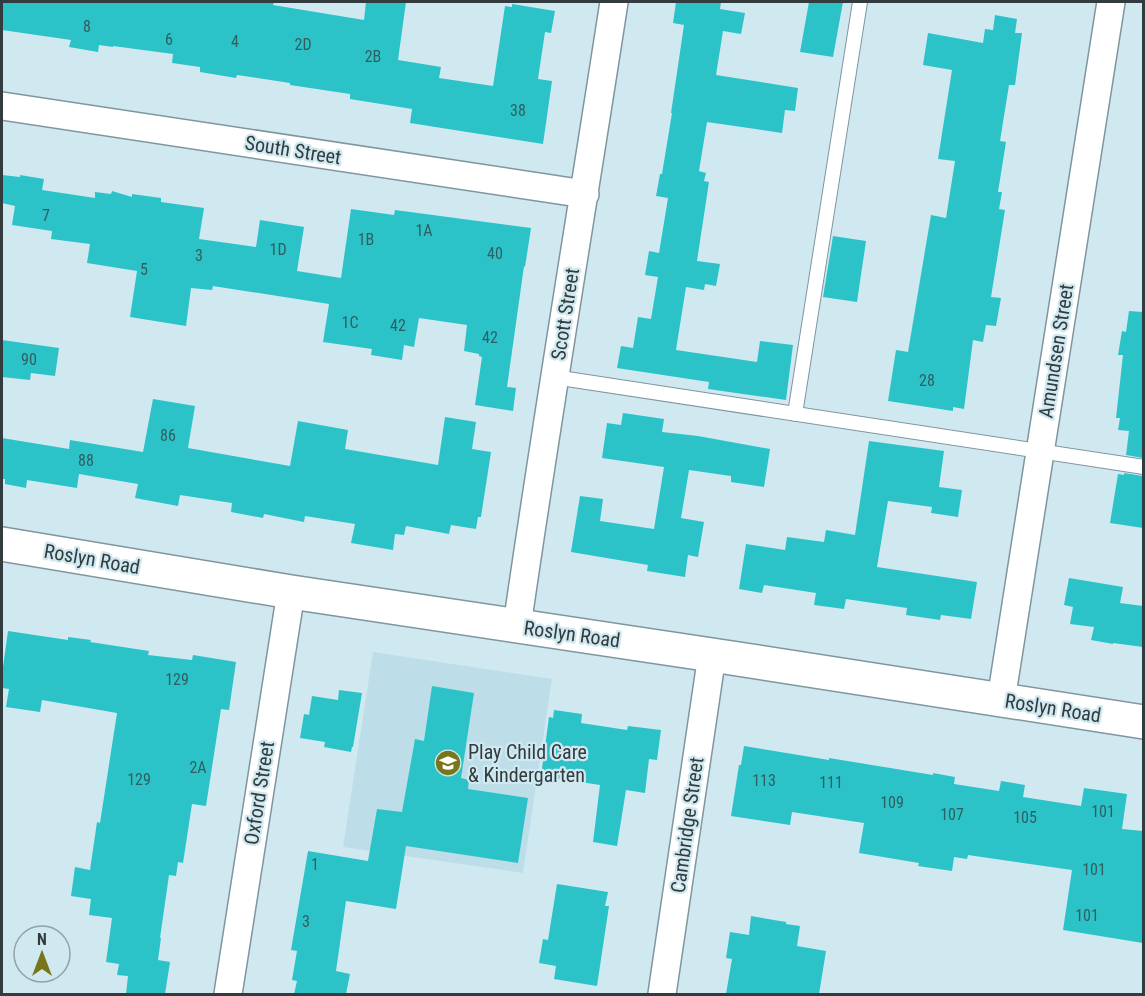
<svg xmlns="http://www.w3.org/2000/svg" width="1145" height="996" viewBox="0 0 1145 996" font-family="'Roboto Condensed',sans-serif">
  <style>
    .built { fill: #bddee9 }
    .building { fill: #2cc3c8 }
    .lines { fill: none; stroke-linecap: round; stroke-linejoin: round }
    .service-casing { stroke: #7f969e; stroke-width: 16 }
    .minor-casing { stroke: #7f969e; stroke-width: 30 }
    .tertiary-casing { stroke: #7f969e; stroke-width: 36 }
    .service { stroke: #fff; stroke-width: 14 }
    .minor { stroke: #fff; stroke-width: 27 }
    .tertiary { stroke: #fff; stroke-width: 33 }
    .labels { text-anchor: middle; stroke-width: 4.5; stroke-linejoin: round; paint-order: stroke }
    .number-label { font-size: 16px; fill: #305e61 }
    .street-label { font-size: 20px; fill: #323c3f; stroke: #d0e8f0 }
    .poi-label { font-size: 20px; fill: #323c3f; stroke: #d0e8f0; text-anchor: start }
  </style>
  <rect width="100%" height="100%" fill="#d0e8f0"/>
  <path class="built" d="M373 652 552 679 523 873 343 847Z"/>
  <path class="building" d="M2 2H274L273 5 364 20 366 2H406L398 60 441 67 439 78 493 86 505 6 512 7V4L555 11 551 33 545 32 538 79 552 81 543 144 410 123 412 109 350 99V94L290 85V83L237 75 236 78 200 72V67L172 63 173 54 113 46V47L99 45 98 52 69 47 71 40 2 30Z
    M676 2H721L720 9 745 13 741 34 723 31 716 75 798 88 795 111 785 110 782 133 707 122 699 171 706 173 704 181 709 182 697 261 720 264 716 286 705 284 704 290 686 287 676 350 757 362 760 341 793 345 786 400 708 389 709 382 617 368 621 346 633 348 638 317 651 319 658 277 645 275 649 251 659 253 668 198 656 196 660 174H662L672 113H671L684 25 673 23Z
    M809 2H843L833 57 800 52Z
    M995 15 1017 19 1015 33H1022L1015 85H1009L1000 141 1006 142 998 192H1002L999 209 1005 210 991 297 1001 298 996 326 986 325 983 342 973 340 964 409 953 407V411L888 401 896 350 908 352 931 215 946 218 955 161 938 159 952 70 923 65 928 33 983 43 985 29 993 30Z
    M2 175 20 177V175L44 179 42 190 95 198V192L111 194 112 191 132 197V194L161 198V202L204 208 199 239 256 247 260 220 304 227 297 271 341 278 351 209 394 215 395 210 531 228 525 267 524 266 507 387 516 388 513 411 475 405 482 357 479 356V354L464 351 467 325 419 318 414 347 404 345 402 360 371 355 372 349 323 342 329 304 213 286 212 290 191 288 186 326 130 317 137 271 87 263 90 244 51 239 52 231 12 225 15 206 2 203Z
    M833 236 866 241 857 302 823 297Z
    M1129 311 1143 312V458L1126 455 1129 431 1118 430 1120 418H1116L1123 355H1118L1122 331 1126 332Z
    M2 340 59 348 55 376 31 373 30 380 2 377Z
    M153 399 195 406 188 448 290 466 298 421 348 430 345 449 438 465 445 417 476 422 472 449 491 452 481 517H478L476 529 451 525 449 534 406 526 404 535 395 534 393 550 351 543 355 524 305 516 304 522 264 514 263 518 231 512 232 503 180 495 178 506 135 498 138 484 79 474 77 488 27 480 26 488 5 484V479H2V438L69 449 70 440 143 452Z
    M623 413 664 419 662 432 698 436 770 449 764 487 731 482V476L689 470 681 518 704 522 698 557 688 555 685 577 647 571 648 565 571 552 580 496 603 499 600 521 654 529 664 467 602 458 607 423 621 425Z
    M869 441 944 451 939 487 962 490 958 517 931 513 932 507 888 501 877 567 977 582 971 619 941 615 940 620 906 615 907 608 846 599 844 609 814 605 816 593 764 585 762 593 739 589 746 544 785 550 787 537 824 542 826 530 855 535Z
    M1124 473 1143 476V528L1110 523 1118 474 1124 475Z
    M1069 578 1123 587 1120 603 1143 606V647L1113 643V644L1091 640 1094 627 1070 624 1073 607 1064 605Z
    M8 631 68 640V637L91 640 90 642 149 651 148 655 192 660 193 655 236 662 229 710 221 709 206 806 192 804 183 863 178 862 176 876 169 875 160 938H161L158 960 170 962 165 994H126L128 976 117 975 119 964 106 962 112 918 89 915 91 899 71 896 75 867 90 870 97 822 100 823 117 713 42 700 40 712 6 707 9 689 2 688V674Z
    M432 686 474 693 461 778 469 780 468 789 528 798 518 863 406 846 396 909 346 901 336 971 350 974 346 994H294L297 981 292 980 297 951 291 950 308 851 368 861 377 809 402 812 415 739 424 741Z
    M339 690 362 693 353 747H352L351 752 324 747 325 742 300 738 304 714 309 715 312 696 338 700Z
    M554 710 582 714 581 723 627 730 628 726 661 730 657 760 649 759 645 793 626 790 617 846 593 842 600 785 541 776 549 717 553 718Z
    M744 746 829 760V758L933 775V773L955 777 954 784 999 791 1001 781 1025 785 1023 797 1081 806 1084 788 1127 794 1122 829 1143 831V943L1063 930 1072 870 968 855 967 859 954 857 952 871 918 866 919 863 859 853 864 823 792 812 790 825 731 816 739 765H741Z
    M557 884 608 892 605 906H609L597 986 554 979 556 966 539 963 543 939 548 940Z
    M751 916 786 922V924L800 926 797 946 826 951 819 994H726L732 959 726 958 730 932 749 935Z"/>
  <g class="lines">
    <g class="service-casing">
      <path id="service" d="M554 377 1144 467
        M795 414 860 2"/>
    </g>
    <g class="minor-casing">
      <path id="minor" d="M2 106 585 194
        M517 626C547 417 582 210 614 2
        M1001 700 1111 2
        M228 994 291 592
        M662 994 712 655"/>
    </g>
    <g class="tertiary-casing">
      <path id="tertiary" d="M2 544 291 592 712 655 1144 722"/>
    </g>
    <use href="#service" class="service"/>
    <use href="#minor" class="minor"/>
    <use href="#tertiary" class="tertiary"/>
  </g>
  <defs>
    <g id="school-disc" transform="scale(1.35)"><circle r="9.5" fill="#78751a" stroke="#d0e8f0"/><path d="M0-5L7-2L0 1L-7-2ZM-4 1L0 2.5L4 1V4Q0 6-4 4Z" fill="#fff"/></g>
  </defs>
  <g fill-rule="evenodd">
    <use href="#school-disc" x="448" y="763"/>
  </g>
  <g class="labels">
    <g class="number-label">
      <text x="87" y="32">8</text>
      <text x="169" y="45">6</text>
      <text x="235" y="47">4</text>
      <text x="303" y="50">2D</text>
      <text x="373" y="62">2B</text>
      <text x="518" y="116">38</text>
      <text x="46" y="221">7</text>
      <text x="424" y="236">1A</text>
      <text x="366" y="245">1B</text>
      <text x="278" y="255">1D</text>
      <text x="495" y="259">40</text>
      <text x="199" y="261">3</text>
      <text x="144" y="275">5</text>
      <text x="350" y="328">1C</text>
      <text x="398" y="331">42</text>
      <text x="490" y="343">42</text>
      <text x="29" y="365">90</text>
      <text x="927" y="386">28</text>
      <text x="168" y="441">86</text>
      <text x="86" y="466">88</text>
      <text x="177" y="685">129</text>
      <text x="198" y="773">2A</text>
      <text x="139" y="785">129</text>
      <text x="764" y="786">113</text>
      <text x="831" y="788">111</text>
      <text x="892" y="808">109</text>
      <text x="1103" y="817">101</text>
      <text x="952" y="820">107</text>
      <text x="1025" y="823">105</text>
      <text x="315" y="870">1</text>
      <text x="1094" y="875">101</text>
      <text x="1087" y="921">101</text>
      <text x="306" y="927">3</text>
    </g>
    <g class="street-label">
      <text transform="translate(293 150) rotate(9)" y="7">South Street</text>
      <text transform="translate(565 314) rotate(-81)" y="7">Scott Street</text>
      <text transform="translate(1056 351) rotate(-81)" y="7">Amundsen Street</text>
      <text transform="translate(92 559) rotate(10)" y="7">Roslyn Road</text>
      <text transform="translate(572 634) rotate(8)" y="7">Roslyn Road</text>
      <text transform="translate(1053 708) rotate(9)" y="7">Roslyn Road</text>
      <text transform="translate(259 793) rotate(-81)" y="7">Oxford Street</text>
      <text transform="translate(687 825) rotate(-82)" y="7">Cambridge Street</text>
    </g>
    <g class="poi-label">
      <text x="468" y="759">Play Child Care<tspan x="468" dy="23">&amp; Kindergarten</tspan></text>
    </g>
  </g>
  <rect width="1145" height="996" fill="none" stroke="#323c3f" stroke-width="6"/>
  <g transform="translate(42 954)"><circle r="28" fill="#d0e8f0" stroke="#91a3a9" stroke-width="1.5"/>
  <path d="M0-4.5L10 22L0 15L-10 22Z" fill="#78751a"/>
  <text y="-9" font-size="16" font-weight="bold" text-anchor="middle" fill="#323c3f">N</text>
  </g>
</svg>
